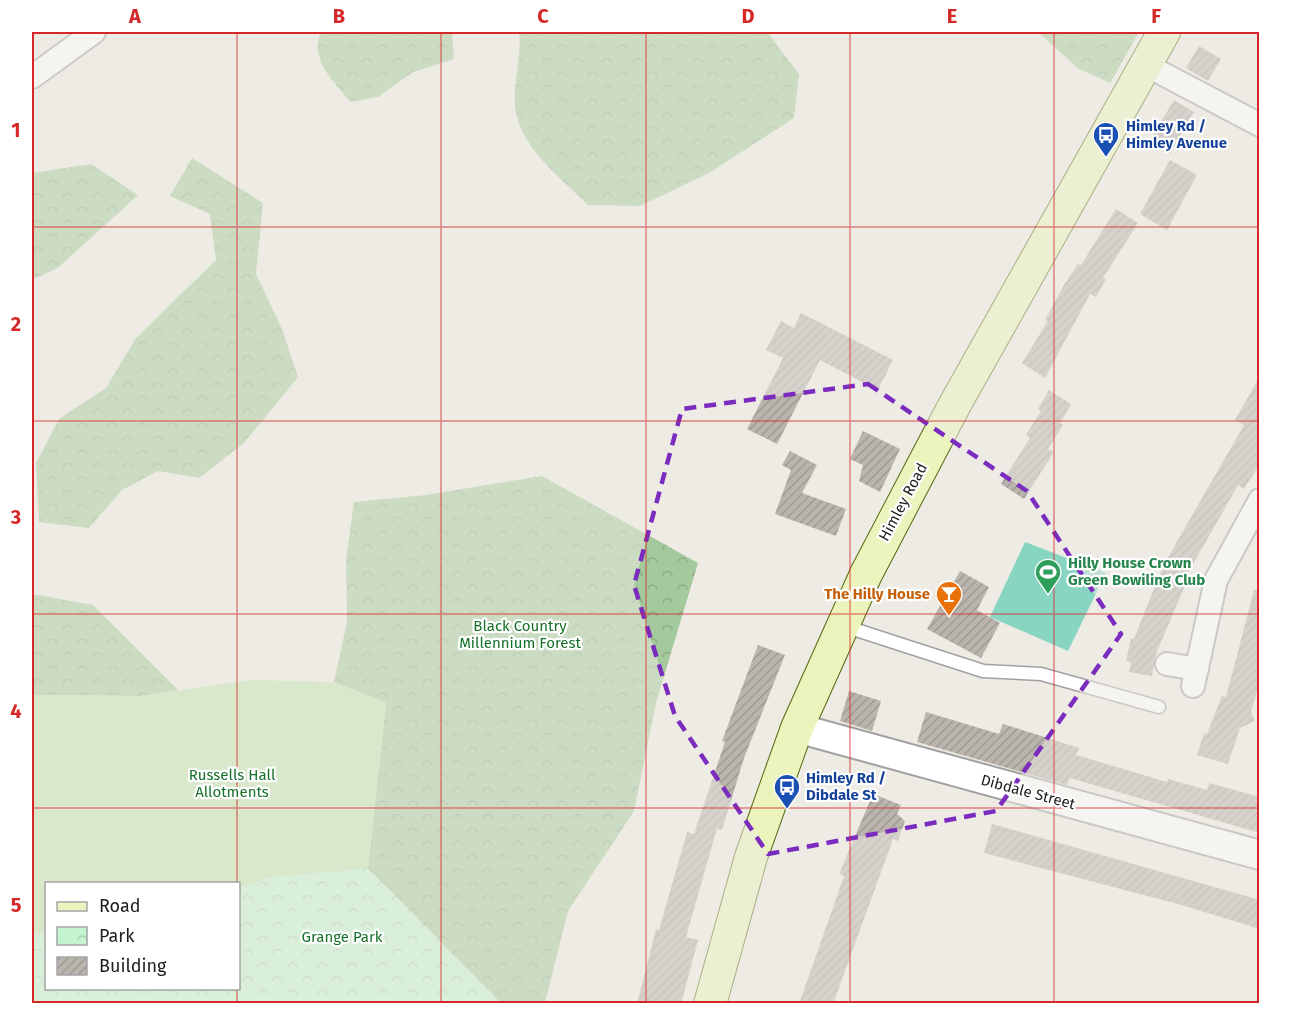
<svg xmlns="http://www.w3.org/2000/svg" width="1291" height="1035" viewBox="0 0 1291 1035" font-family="'Fira Sans',sans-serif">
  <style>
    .forest { fill: url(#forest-crowns) }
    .park { fill: url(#park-crowns) }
    .garden { fill: #c1e4ae }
    .pitch { fill: #88d6c1 }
    .building { fill: url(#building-hatch) }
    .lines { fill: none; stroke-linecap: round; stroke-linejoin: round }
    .service-casing { stroke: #a1a1a1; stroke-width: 15 }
    .minor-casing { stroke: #a1a1a1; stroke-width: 26 }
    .tertiary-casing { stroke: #a1a1a1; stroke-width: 32 }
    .secondary-casing { stroke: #556a0e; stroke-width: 34 }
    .service { stroke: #fff; stroke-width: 12 }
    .minor { stroke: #fff; stroke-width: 22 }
    .tertiary { stroke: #fff; stroke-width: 28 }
    .secondary { stroke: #eaf4bc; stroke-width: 32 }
    .marked { fill: none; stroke: #7b2cbf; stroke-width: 4.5; stroke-dasharray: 12 8; stroke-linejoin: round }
    .grid { fill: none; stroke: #d62828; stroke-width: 1.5; stroke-opacity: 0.55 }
    .labels { text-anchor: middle; stroke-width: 4.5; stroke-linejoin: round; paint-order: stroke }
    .transit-label { font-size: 15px; font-weight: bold; fill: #164399; stroke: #fff; text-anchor: start }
    .street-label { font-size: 15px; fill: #1d1d1d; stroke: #fff }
    .leisure-label { font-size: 15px; font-weight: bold; fill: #27864d; stroke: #fff; text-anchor: start }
    .food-label { font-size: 15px; font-weight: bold; fill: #c56008; stroke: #fff; text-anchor: end }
    .park-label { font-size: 15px; fill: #157128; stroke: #fff }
    .neatline { fill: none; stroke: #d62828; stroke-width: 2 }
    .grid-label { font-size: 20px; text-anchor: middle; font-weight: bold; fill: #d62828 }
  </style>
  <defs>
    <pattern id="forest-crowns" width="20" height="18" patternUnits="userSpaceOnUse" patternTransform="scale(1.5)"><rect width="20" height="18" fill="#a4c99c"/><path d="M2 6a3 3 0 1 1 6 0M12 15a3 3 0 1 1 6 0" fill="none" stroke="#8dac86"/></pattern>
    <pattern id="park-crowns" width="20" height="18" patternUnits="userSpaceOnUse" patternTransform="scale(1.5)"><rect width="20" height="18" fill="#c4f4ce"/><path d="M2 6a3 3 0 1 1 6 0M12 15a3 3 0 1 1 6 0" fill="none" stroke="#a8d1b0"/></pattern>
    <pattern id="building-hatch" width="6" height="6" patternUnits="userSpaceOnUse" patternTransform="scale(1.5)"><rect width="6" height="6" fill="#bab4ad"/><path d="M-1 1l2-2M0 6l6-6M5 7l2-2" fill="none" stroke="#9f9a94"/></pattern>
  </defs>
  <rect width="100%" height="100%" fill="#edebe4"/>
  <path class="forest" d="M321 32H452L454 59 413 72 378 97 351 102C334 82 309 59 321 32Z
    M519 32H767L799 74 794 118 709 173 640 206 588 205C560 177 519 147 515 106 513 81 522 57 519 32Z
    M1038 32H1139L1110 83 1079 69Z
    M192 158 263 203 256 274 282 329 298 377 244 443 199 478 158 471 122 490 89 528 39 522 36 463 59 419 106 388 136 338 216 260 210 214 170 196Z
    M91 164 138 195 59 267 32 280V173Z
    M542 476 698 563 656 703 634 811 568 911 545 1003H32V933L46 934V988H238L239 888 270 877 368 868 386 703 334 682 347 622 346 559 354 502 426 495Z
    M32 594 93 605 178 690 141 696 32 695Z"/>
  <path class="park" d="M368 868 501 1003 32 1004V933L46 934V988H238L239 888 270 877Z"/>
  <path class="garden" d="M251 680 334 682 386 703 368 868 270 877 239 888 238 884H46V934L32 933V695L141 696Z"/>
  <path class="pitch" d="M1025 542 1106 573 1068 651 990 617Z"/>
  <path class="building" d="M1199 46 1221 59 1208 81 1186 68Z
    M1174 100 1194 112 1170 154 1149 142Z
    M1170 160 1197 175 1167 230 1140 214Z
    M1116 209 1138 223 1103 278 1106 279 1096 297 1090 294 1045 378 1022 363 1048 321 1045 320 1064 285 1078 264 1081 265Z
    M801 313 893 360 878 390 820 360 777 444 747 429 783 358 766 350 781 321 794 328Z
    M1260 376V464L1244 489 1238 485 1183 582 1186 583 1156 654 1152 676 1129 672 1131 662 1126 661 1131 638 1134 639 1163 566 1244 425 1235 420Z
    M1049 390 1071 404 1060 423 1063 425 1048 449 1054 452 1024 499 1001 484 1030 438 1026 435 1041 411 1038 409Z
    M863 431 900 449 880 492 859 481 863 465 850 459Z
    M790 451 817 465 802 493 846 509 836 536 775 514 791 470 782 465Z
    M960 571 989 587 977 610 1000 623 981 658 927 629Z
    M1254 590H1260V681L1251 712 1255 721 1240 728 1228 764 1197 755 1204 733 1207 734 1222 696 1226 697Z
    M758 645 785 655 744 758 722 830 717 828 686 937 698 940 681 1004H637L656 929 659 930 687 832 694 834 725 742 722 741Z
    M849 691 881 701 872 731 840 721Z
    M926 712 999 734 1003 724 1079 748 1076 755 1167 782 1168 779 1207 790 1209 783 1260 797V833L1070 778 1067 785 917 742Z
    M873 794 901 805 897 814 905 821 898 841 893 839 833 1004H799L844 876 839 874Z
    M992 824 1260 900V929L1178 904 984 853Z"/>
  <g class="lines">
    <g class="service-casing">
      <path id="service" d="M844 626 983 671 1041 674 1159 707"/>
    </g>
    <g class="minor-casing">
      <path id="minor" d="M1146 65 1260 125
        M32 77 94 32
        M1167 664 1197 669
        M1193 686 1216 580 1260 500"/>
    </g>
    <g class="tertiary-casing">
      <path id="tertiary" d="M797 728 1260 855"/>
    </g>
    <g class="secondary-casing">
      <path id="secondary" d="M710 1004 751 857 797 728 866 574 954 406 1164 32"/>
    </g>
    <use href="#service" class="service"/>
    <use href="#minor" class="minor"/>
    <use href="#tertiary" class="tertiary"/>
    <use href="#secondary" class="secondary"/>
  </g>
  <path d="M0 0H1291V1035H0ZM868 384 1027 491 1121 634 996 811 768 854 675 716 634 585 682 409Z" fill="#edebe4" fill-opacity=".55" fill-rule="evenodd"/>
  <path class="marked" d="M868 384 1027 491 1121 634 996 811 768 854 675 716 634 585 682 409Z"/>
  <path class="grid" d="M237 32V884M441 32V1004M646 32V1004M850 32V1004M1054 32V1004M32 227H1260M32 421H1260M32 614H1260M32 808H1260M237 988V1004"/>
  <defs>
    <g id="bus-pin" transform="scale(1.35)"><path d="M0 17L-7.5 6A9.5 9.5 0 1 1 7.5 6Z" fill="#1a4fb4" stroke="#fff"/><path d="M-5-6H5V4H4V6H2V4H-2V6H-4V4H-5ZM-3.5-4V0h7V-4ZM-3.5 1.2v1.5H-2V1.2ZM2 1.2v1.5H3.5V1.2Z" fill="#fff"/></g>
    <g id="stadium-pin" transform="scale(1.35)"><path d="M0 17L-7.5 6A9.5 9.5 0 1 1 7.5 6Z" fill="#2e9e5b" stroke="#fff"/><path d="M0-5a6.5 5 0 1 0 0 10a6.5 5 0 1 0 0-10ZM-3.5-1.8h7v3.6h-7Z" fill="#fff"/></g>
    <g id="bar-pin" transform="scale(1.35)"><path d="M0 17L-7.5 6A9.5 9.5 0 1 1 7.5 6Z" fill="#e8710a" stroke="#fff"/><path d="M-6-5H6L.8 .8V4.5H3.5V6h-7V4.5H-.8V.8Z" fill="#fff"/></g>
  </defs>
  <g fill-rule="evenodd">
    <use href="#bus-pin" x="1106" y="135"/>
    <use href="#stadium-pin" x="1048" y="572"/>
    <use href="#bar-pin" x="949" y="594"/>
    <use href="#bus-pin" x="787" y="787"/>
  </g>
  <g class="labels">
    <g class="transit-label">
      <text x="1126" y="131">Himley Rd /<tspan x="1126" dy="17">Himley Avenue</tspan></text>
      <text x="806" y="783">Himley Rd /<tspan x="806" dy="17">Dibdale St</tspan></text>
    </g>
    <g class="street-label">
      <text transform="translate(903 502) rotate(-62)" y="5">Himley Road</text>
      <text transform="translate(1028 792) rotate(15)" y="5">Dibdale Street</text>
    </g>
    <g class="leisure-label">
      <text x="1068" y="568">Hilly House Crown<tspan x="1068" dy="17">Green Bowiling Club</tspan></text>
    </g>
    <g class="food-label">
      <text x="930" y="599">The Hilly House</text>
    </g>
    <g class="park-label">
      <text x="520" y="631">Black Country<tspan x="520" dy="17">Millennium Forest</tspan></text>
      <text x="232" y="780">Russells Hall<tspan x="232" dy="17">Allotments</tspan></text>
      <text x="342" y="942">Grange Park</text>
    </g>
  </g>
  <rect width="1291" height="1035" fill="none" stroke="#ffffff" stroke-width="66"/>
  <rect x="45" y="882" width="195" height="108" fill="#ffffff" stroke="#a5a5a5" stroke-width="1.5"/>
  <rect x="57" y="902" width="30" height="9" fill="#eaf4bc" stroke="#a5a5a5" stroke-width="1.5"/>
  <text x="99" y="912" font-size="18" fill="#1d1d1d">Road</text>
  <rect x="57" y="927" width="30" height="18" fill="url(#park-crowns)" stroke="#a5a5a5" stroke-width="1.5"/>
  <text x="99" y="942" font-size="18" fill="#1d1d1d">Park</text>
  <rect x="57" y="957" width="30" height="18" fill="url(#building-hatch)" stroke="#a5a5a5" stroke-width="1.5"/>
  <text x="99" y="972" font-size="18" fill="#1d1d1d">Building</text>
  <rect x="33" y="33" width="1225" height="969" class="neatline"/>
  <g class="grid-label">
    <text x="135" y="23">A</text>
    <text x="339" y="23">B</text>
    <text x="543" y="23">C</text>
    <text x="748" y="23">D</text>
    <text x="952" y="23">E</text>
    <text x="1156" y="23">F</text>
    <text x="16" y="137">1</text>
    <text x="16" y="331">2</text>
    <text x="16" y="524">3</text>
    <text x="16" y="718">4</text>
    <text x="16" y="912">5</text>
  </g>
</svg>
